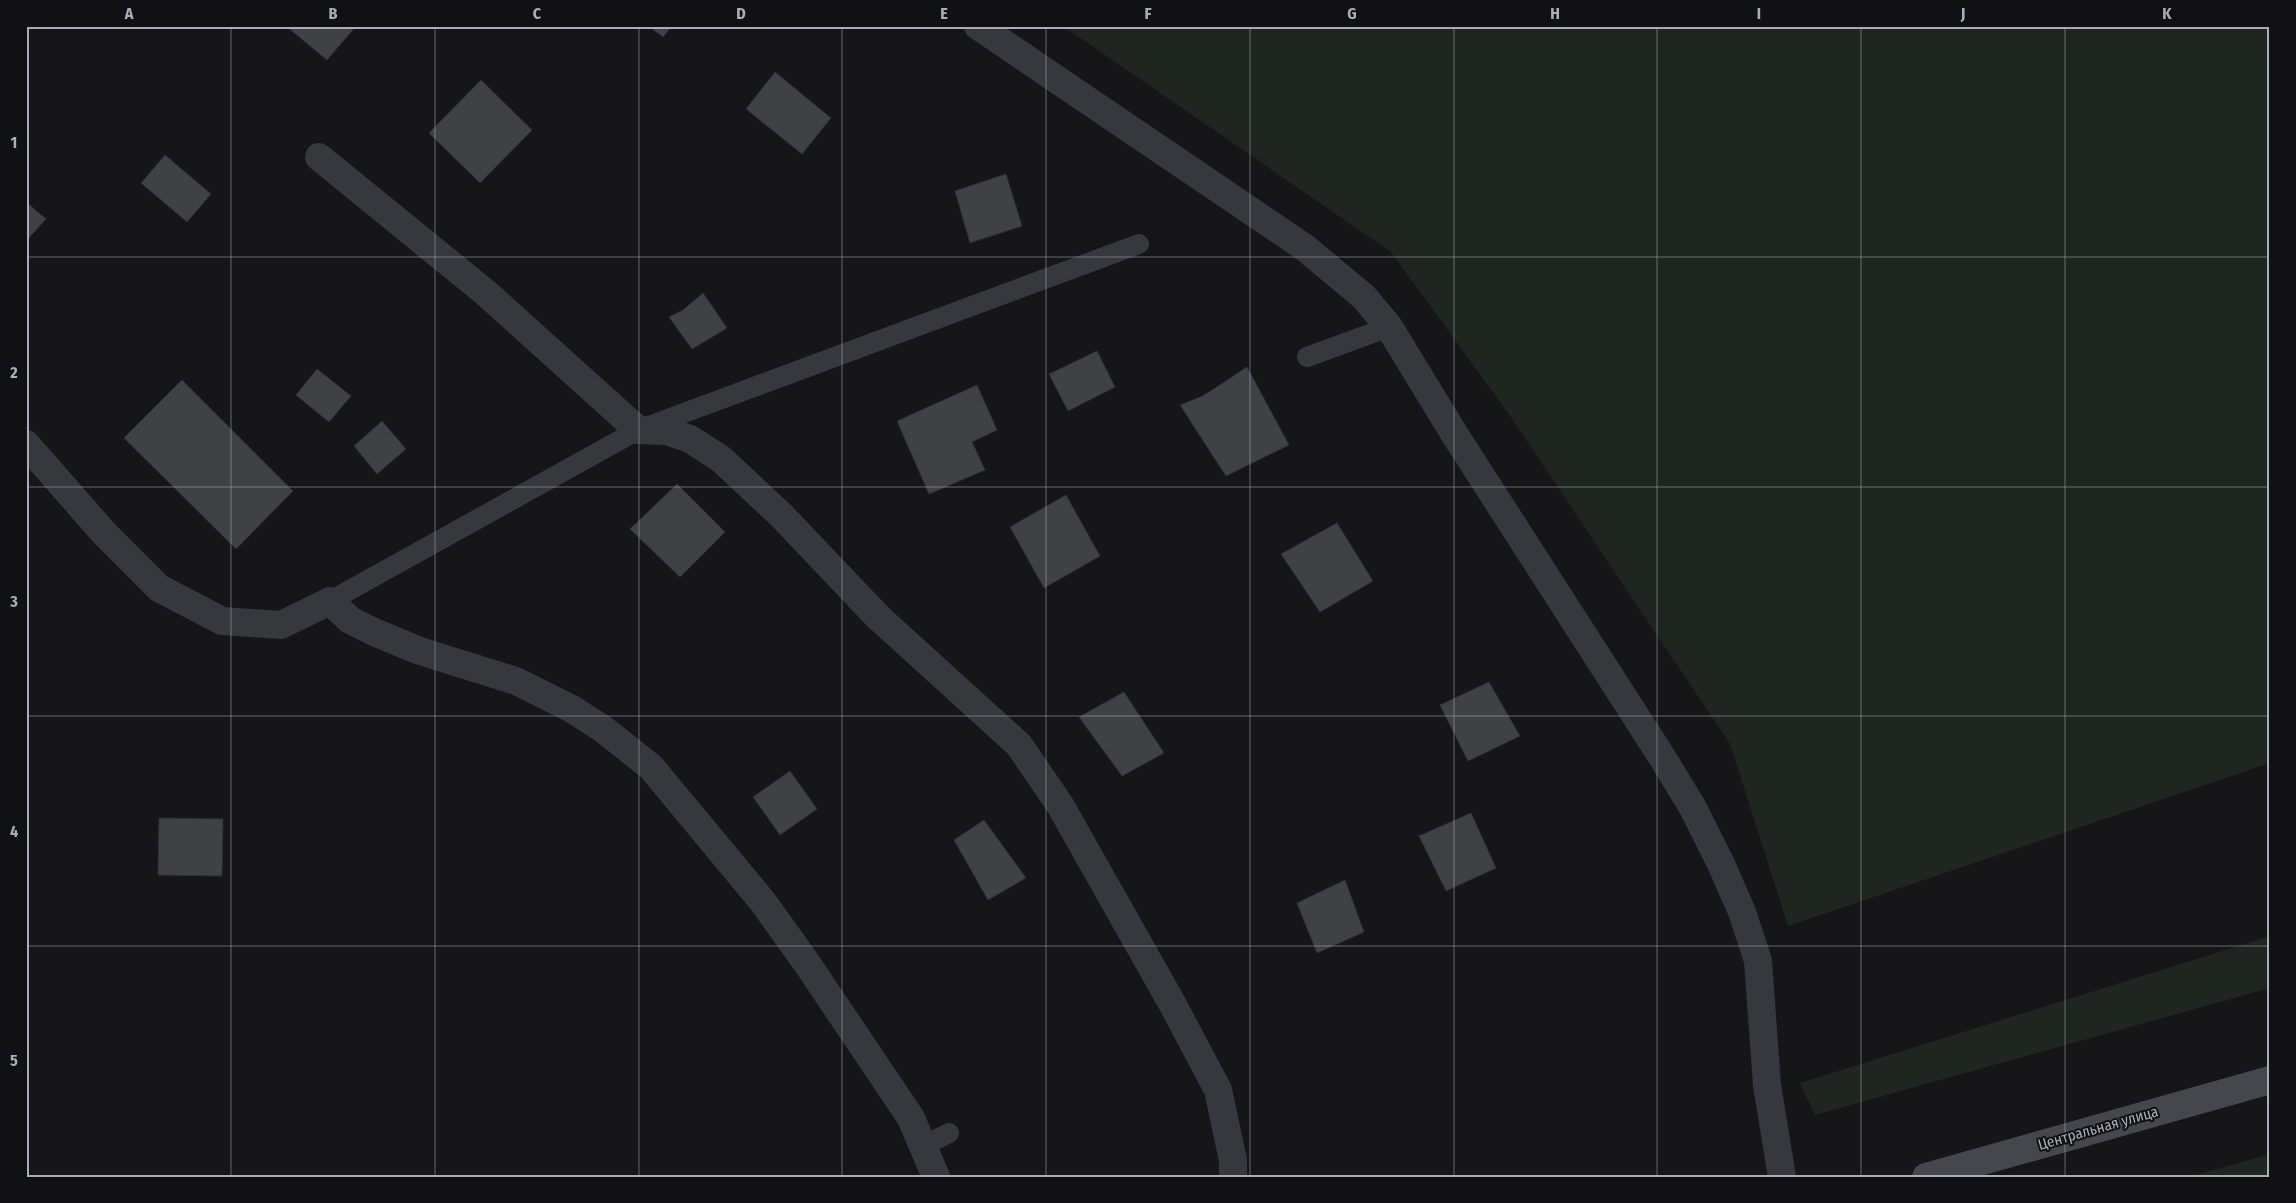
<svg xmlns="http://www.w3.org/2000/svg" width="2296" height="1203" viewBox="0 0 2296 1203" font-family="'Fira Sans Condensed',sans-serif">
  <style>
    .green { fill: #1e261f }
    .building { fill: #404145; stroke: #303034 }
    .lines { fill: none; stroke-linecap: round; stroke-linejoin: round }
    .lane { stroke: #37383d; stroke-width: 20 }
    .street { stroke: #37383d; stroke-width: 28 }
    .secondary { stroke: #45474d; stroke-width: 28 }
    .grid { fill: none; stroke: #a8adb8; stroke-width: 1; stroke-opacity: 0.55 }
    .labels { text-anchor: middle; stroke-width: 4; stroke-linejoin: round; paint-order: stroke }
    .street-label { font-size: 15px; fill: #a8adb8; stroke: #111113 }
    .neatline { fill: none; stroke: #a8adb8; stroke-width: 2 }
    .grid-label { font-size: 16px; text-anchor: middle; font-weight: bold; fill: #a8adb8 }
  </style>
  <rect width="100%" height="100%" fill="#161618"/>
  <path class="green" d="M1063 26H2270V763L1788 926 1730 744 1508 413 1391 252Z
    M2270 936V988L1815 1115 1800 1083Z
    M2270 1154V1177H2188Z"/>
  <path class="building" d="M286 26H356L327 60Z
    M649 26H672L663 37Z
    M775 72 831 118 802 154 746 109Z
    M481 80 532 130 480 183 429 133Z
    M165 155 211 194 187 222 141 183Z
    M1006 174 1022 226 970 243 955 191Z
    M26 202 46 219 26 241Z
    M703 293 727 328 692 349 669 317 683 310Z
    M1097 351 1115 387 1068 411 1049 374Z
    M1247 367 1289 445 1226 476 1180 405 1203 396Z
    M317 369 351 396 329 422 296 395Z
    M182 380 293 491 236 549 124 438Z
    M977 385 997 430 972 442 985 470 929 494 897 421Z
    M382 421 406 449 377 474 354 446Z
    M677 484 725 532 680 577 630 529Z
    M1066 495 1100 556 1044 588 1010 527Z
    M1337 523 1373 581 1320 612 1281 554Z
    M1489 682 1520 736 1468 761 1440 705Z
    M1124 692 1164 753 1122 776 1079 717Z
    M790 771 817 809 780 835 753 797Z
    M1471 813 1496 868 1446 891 1419 836Z
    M159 818 223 819 222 876 158 875Z
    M984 820 1026 878 988 900 954 840Z
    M1345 880 1364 932 1317 953 1297 903Z"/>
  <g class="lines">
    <path class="lane" d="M1307 357 1389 327
      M330 601 638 430 1139 244
      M923 1146 949 1133"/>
    <path class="street" d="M978 26 1304 247 1364 297 1389 327 1455 435 1662 757 1693 808 1721 864 1742 912 1758 961 1767 1085 1782 1177
      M319 157 486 293 638 430 667 431 690 439 721 459 782 516 878 617 1019 745 1060 805 1173 1005 1218 1090 1233 1160V1177
      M26 444 104 533 159 588 222 621 281 625 330 601 350 620 374 632 420 651 516 681 572 709 603 729 651 767 763 902 806 962 911 1118 936 1177"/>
    <path class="secondary" d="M1926 1177 2270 1080"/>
  </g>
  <path class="grid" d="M231 26V1177M435 26V1177M639 26V1177M842 26V1177M1046 26V1177M1250 26V1177M1454 26V1177M1657 26V1177M1861 26V1177M2065 26V1177M26 257H2270M26 487H2270M26 716H2270M26 946H2270"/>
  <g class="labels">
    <g class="street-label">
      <text transform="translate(2098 1128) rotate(-16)" y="5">Центральная улица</text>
    </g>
  </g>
  <rect width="2296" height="1203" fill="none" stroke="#111113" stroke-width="55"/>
  <rect x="28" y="28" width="2240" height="1148" class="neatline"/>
  <g class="grid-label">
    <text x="129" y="19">A</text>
    <text x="333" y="19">B</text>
    <text x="537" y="19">C</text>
    <text x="741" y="19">D</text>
    <text x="944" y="19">E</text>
    <text x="1148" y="19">F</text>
    <text x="1352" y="19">G</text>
    <text x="1555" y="19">H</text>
    <text x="1759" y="19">I</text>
    <text x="1963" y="19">J</text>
    <text x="2167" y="19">K</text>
    <text x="14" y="148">1</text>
    <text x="14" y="378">2</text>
    <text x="14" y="607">3</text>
    <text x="14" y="837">4</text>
    <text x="14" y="1066">5</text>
  </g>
</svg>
